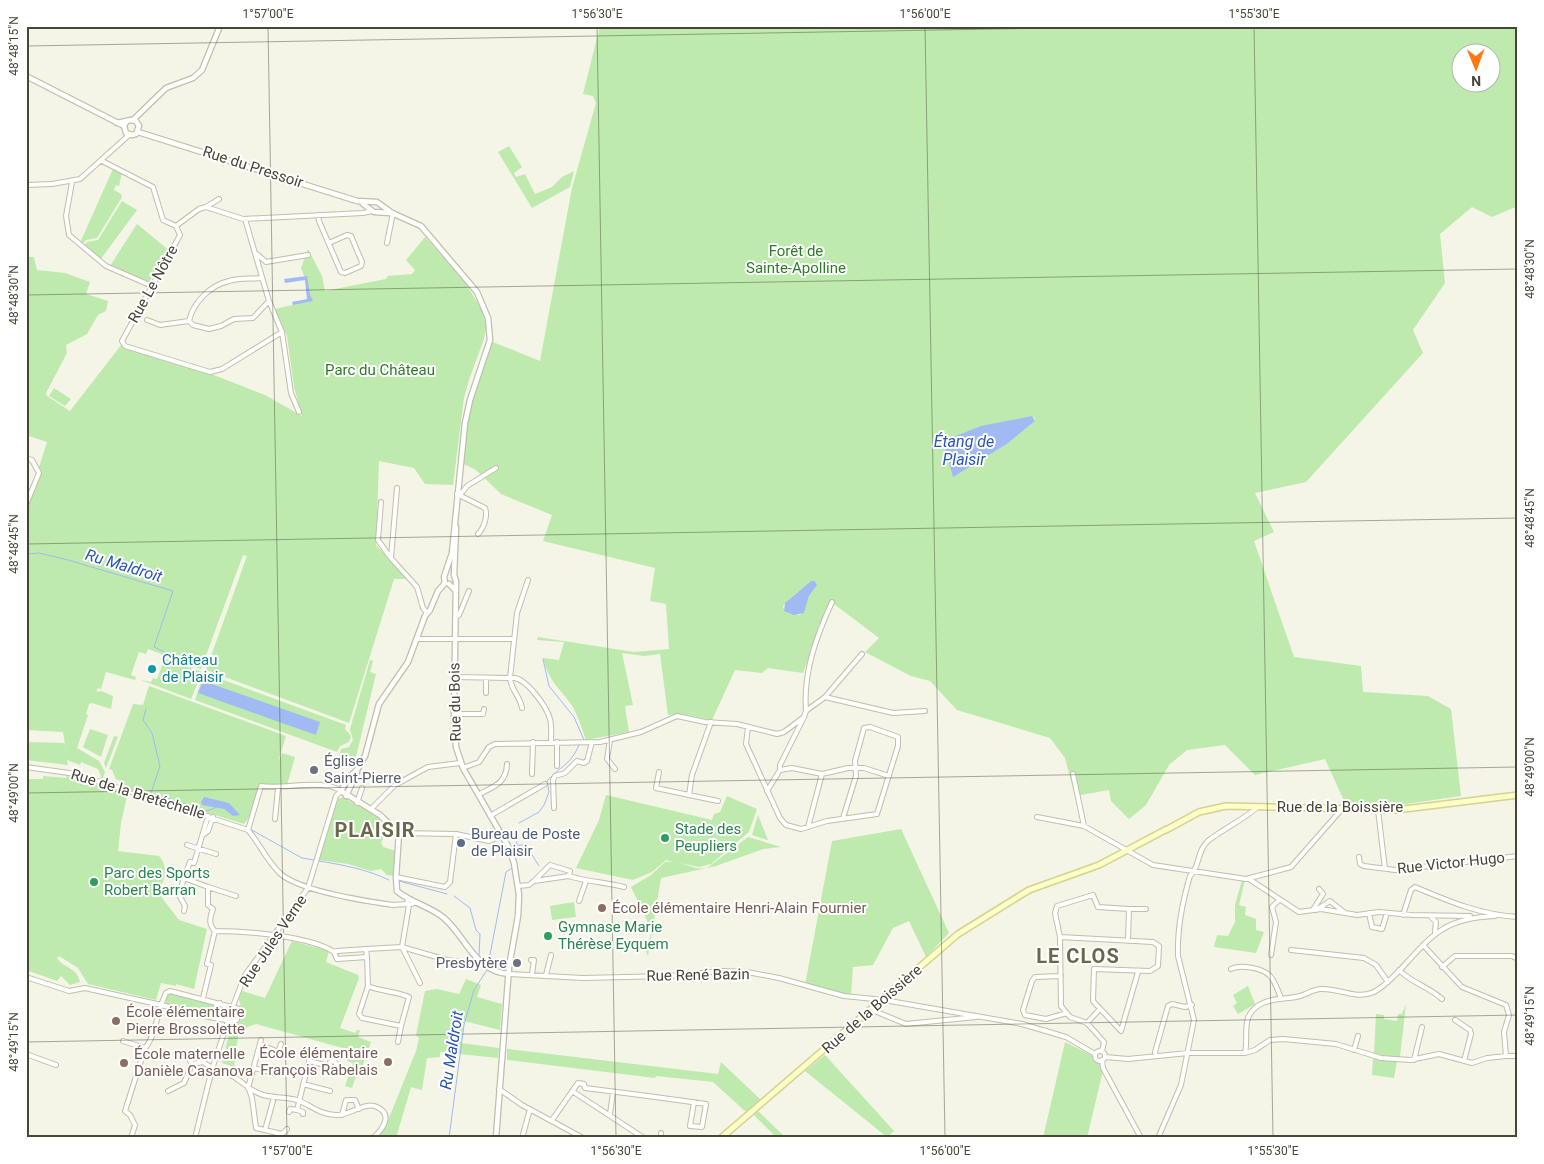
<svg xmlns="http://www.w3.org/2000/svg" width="1544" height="1164" viewBox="0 0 1544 1164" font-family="Roboto,sans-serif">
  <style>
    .green { fill: #beeaae; fill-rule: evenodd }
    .water { fill: #a1baf4 }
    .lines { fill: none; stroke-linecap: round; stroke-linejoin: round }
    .stream { stroke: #a1baf4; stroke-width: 1 }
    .minor-casing { stroke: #c0bfa9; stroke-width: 6 }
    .tertiary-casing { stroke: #c0bfa9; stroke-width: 7 }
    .secondary-casing { stroke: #d2d393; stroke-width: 8 }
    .minor { stroke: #fff; stroke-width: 4 }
    .tertiary { stroke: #fff; stroke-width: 4.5 }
    .secondary { stroke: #fdffc6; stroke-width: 5 }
    .ticks { fill: none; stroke: #484636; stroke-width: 1; stroke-opacity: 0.45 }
    .culture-dot { fill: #0f9aa8; stroke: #fff; stroke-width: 2 }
    .worship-dot { fill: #6b7280; stroke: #fff; stroke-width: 2 }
    .leisure-dot { fill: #2e9e5b; stroke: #fff; stroke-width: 2 }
    .service-dot { fill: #5c6f8a; stroke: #fff; stroke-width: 2 }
    .education-dot { fill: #8d6e63; stroke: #fff; stroke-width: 2 }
    .labels { text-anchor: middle; stroke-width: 4; stroke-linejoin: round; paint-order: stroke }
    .street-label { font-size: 15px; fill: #484636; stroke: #fff }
    .park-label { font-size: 15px; fill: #2e7d26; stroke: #fff }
    .culture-label { font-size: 15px; fill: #0d838f; stroke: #fff; text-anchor: start }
    .worship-label { font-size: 15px; fill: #5b616d; stroke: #fff; text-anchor: start }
    .leisure-label { font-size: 15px; fill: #27864d; stroke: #fff; text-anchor: start }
    .service-label { font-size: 15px; fill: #4e5e75; stroke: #fff; text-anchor: start }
    .education-label { font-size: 15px; fill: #785e54; stroke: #fff; text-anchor: start }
    .water-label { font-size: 16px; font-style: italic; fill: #2954b9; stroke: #fff }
    .district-label { font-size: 20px; font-weight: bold; letter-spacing: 1px; fill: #6b674c; stroke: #fff }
    .neatline { fill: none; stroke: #484636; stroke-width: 2 }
    .ticks-label { font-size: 12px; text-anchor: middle; fill: #484636 }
  </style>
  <rect width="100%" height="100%" fill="#f4f4e7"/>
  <path class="green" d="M600 26H1518V206L1492 217 1472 207 1440 234 1445 283 1413 330 1423 353 1306 482 1255 493 1274 532 1254 541 1294 657 1361 666 1363 692 1428 696 1451 709 1461 796 1392 806 1346 805 1325 759 1255 775 1225 745 1187 750 1169 765 1146 805 1129 819 1111 801 1109 790 1075 796 1065 758 1050 738 957 710 930 681 911 676 865 652 879 638 830 601 803 673 768 668 762 673 735 670 712 720 683 714 668 715 660 654 644 656 622 653 633 705 625 706 629 732 586 740C582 729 578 715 571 704 557 685 550 683 543 658L559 660 564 642 537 640 538 637 634 652 669 649 666 604 650 601 655 568 543 541 552 515 501 494 476 470 464 464 467 413 488 340 540 361 572 188 596 103 593 96 583 94ZM1462 52H1492V82H1462ZM1029 417H1034L1035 421 1007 444 976 463 1000 424ZM815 581 817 584 809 596 804 612 799 615 784 610 783 606C789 599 807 583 815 581Z
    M509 146 522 167 514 173 516 177 525 174 535 194 552 187 562 177 574 171 570 187 532 208 498 152Z
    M113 169 122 173 119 186 116 185 114 190 121 194 122 197 97 238 86 240 81 245H79Z
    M122 201 137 210 100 260 83 247 87 242 98 240Z
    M137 224 170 251 149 282 110 266Z
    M425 237 466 284 482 310 486 327 484 339 469 380 464 398 453 485 425 484 414 468 379 461 376 545 408 579H394L349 723 206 670 247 556 243 555 201 669 148 649 146 654 139 652 131 675 136 677 135 680 106 672 101 689 97 688V692L101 691 113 696 111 709 92 703 89 704 86 714 88 715 77 748 99 761 105 772 102 781 100 780 101 776 98 769 81 762 80 765 67 760 68 765 26 760V742L65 743 67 757 63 732 26 730V508L47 442 26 435V261L29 257H34L37 270 65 273 90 282 86 294 108 301 106 311 98 315 87 334 66 345 67 353 46 393 47 396 70 411 122 344 123 347 206 372 265 395 302 416 294 387 287 336 275 309 309 301 305 278 301 268 308 249 322 276 325 291 386 279 388 276 412 274 415 270 406 260Z
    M54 388 71 399 65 406 49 396Z
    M165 658 202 672 191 699 141 680 151 682 153 678 157 679Z
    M370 660 373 661 370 672 376 674 354 765 338 760 341 749 349 747 353 740 350 729Z
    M204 673 346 725 345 729 351 736 349 742 340 746 337 752 195 700Z
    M149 686 286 736 278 762 282 753 295 757 287 785 270 786 259 784 250 816 244 824 118 785 123 782 116 779 112 770 109 769 133 704 143 705Z
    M90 729 108 735 101 757 83 747Z
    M114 736 118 737 106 768 104 763Z
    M43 776 66 778 67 776 125 792 127 796 121 823 118 851 159 856C170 868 163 880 159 894L179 920 207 929 194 989 176 984V986L161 983 156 1000 88 984 78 968 59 956 57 958C63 968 77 967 80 982L70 985 61 976 57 981 26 970V779H43Z
    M606 795 712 820 714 814 720 812 727 796 757 809 749 832 711 864 699 867 666 860 652 872 633 880 576 868 599 820Z
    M342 797 379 817 382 825 387 828 381 843 383 847 396 851 395 876 387 875 381 869 371 871 348 864 319 860 338 799Z
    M758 815 768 840H767L752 835Z
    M901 829 949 933 926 957 909 921 893 928 873 965 853 967 851 995 805 985 832 841Z
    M748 837 781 847 763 849 716 866 661 878 648 956 642 943 650 939 651 929 631 887 651 875 665 862C680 859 693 871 707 868Z
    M1242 880H1245L1239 905 1246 907 1245 915 1256 919V930L1264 932 1256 953 1214 947 1217 935 1228 936 1235 922V905Z
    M574 902 576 917 552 920 550 906Z
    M292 941 329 951 326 962 358 975 359 978 340 1028 355 1033 357 1030H360L358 1037 371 1042 359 1077 356 1076 352 1088 345 1086 353 1063 347 1061 350 1050 256 1024 239 1030 234 1067 222 1063 229 1034 240 1021 242 1013 239 999 242 991 265 998Z
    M466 979 481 985 477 997 502 1004 500 1030 464 1021 461 1043 499 1048 498 1058 440 1052V1057L427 1058 422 1090 411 1087 396 1138H376L385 1128 416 1051 419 1038 416 1035 425 991 437 989 459 994Z
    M1248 986 1255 1004 1238 1014 1233 1006 1237 1003 1233 995Z
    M171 993 215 1003 212 1015 166 1004V996Z
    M1406 1004 1400 1057 1374 1054 1376 1014 1384 1015V1019L1397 1021 1398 1014H1402Z
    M222 1006 233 1009 236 1016 231 1019 220 1016 217 1009Z
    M1065 1042 1105 1062 1087 1138H1043Z
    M507 1049 718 1074 721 1062 761 1100 746 1112 713 1082 656 1076 655 1078 507 1060Z
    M825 1055 894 1131 887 1137 805 1071Z
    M1373 1059 1397 1061 1394 1078 1372 1075Z
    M758 1111 786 1138H777L754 1115Z"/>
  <path class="water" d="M307 276 310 295 313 301 293 305 292 302 307 299 305 280 285 283 284 279Z
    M1032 416 1035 421 1007 444 953 477 943 441 981 426Z
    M811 581H815L817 585 809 596 804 613 794 615 784 611 785 603Z
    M203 681 320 722 316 735 198 693Z
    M204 797 229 803 240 815 233 816 224 809 202 805 201 802Z"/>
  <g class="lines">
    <path class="stream" d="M26 554 39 553 68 560 173 591 154 647 167 653
      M543 659 549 686 574 717 584 740 580 741
      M146 709 143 720 152 733 160 766 151 793 207 811 217 807
      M519 823 539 812 544 805 549 792 547 781C560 766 570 766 579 745
      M250 829 302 858 314 860
      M516 845H526L539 866
      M516 850 518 830
      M319 861C343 865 366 869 389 880
      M399 881 447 894
      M454 896 470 908 476 930 480 934 479 957
      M488 965 506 872 512 868
      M449 1138 464 1025 474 990 487 970"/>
    <g class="minor-casing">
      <path id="minor" d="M102 161 153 187 163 220 176 226
        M72 182 66 216 69 235 106 266 152 286
        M26 185 52 184 80 179 129 135
        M206 207 219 199
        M318 215 319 221 341 272 345 273 361 266 362 262 351 236 347 235 329 243
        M245 219 269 301 282 332 291 393 299 412
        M176 226 180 235 122 341 125 346 210 372 222 369 282 332
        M176 226 199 209 206 207 243 219 363 213 372 211
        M387 243 393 213
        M257 254 266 262 308 255
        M147 320 160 325 189 321 193 325 209 329 221 326 234 319 253 318 269 301
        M189 321C193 303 210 285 229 281 239 278 251 279 261 278
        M26 458 32 460 39 473 26 505
        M457 494 485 508C488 516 484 528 478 534
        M460 495 467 486 496 468
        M381 502 378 540 390 557 417 587 423 608 427 613
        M391 558 397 488
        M456 617 459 615 469 591
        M418 639H513
        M455 677 515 678C527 680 547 707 550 719 552 726 551 735 551 742
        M486 693V678
        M825 697 893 713 925 711
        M522 708C520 696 511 690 510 678L517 613 528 580
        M806 711C803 673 816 637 832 602
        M454 714H483L484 709
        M711 722 692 775 689 795 718 801
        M748 727 746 744 780 818 786 825 801 829 827 821 877 814 898 746V737L870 727 864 728 855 761 856 776 843 818
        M610 740 607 759 615 769
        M557 766V742
        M26 767 76 774 248 830C260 844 269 865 282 875 304 892 365 901 393 905L407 904 408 899
        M463 768 479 762 489 747 495 744 600 742 641 732 677 716 705 722 737 724 777 734 784 732 804 717 806 711 825 697 862 654
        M780 770 792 768 822 774 848 768H864L889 776
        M659 772 656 788 689 795
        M532 774 533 742
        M1073 774 1084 826
        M767 791 780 770V765L804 717
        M478 795C494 786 506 784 507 764
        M357 803 362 788
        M554 808 553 780 555 776 565 773 577 761 584 763 587 761 592 742
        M371 809 395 785 428 767 460 763
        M1378 810 1385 869
        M490 816 545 784
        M1037 817 1084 826 1153 865 1246 879 1291 867 1342 809
        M275 819 278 788
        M808 827 822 774
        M399 833 456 834 489 841 502 836
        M204 834 208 831 213 817
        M187 845 216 854
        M1359 857 1360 864 1364 866 1395 870 1518 856
        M550 865 570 871 569 876 534 881Z
        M569 876C588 882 605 882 624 887
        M396 877 445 887 450 882 456 834
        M1249 879 1299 912 1321 909 1357 915 1379 912 1412 915 1470 916
        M518 886 529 885 534 881
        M208 887 236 896
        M579 901 586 881
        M1314 908 1323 894 1319 889
        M1129 909H1146
        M1316 910 1330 901 1344 912
        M184 911 185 906 179 895 184 878
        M1369 913 1372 927 1382 929 1387 913
        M1403 915 1411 890 1415 887C1448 901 1481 915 1518 917
        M1431 917 1436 922 1435 932
        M215 931C244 931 311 936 334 952
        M1060 937 1153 942 1159 946 1158 966 1150 971 1094 969 1093 1001 1121 1031 1138 972
        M402 947 409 905 414 903
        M402 947 420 983
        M366 949 402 947 447 960 482 965
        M366 949 367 957 337 959 334 952 337 951Z
        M1291 950 1364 958 1376 965 1388 982
        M1271 955 1276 922 1272 907 1279 900
        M367 957 368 986 359 1014 362 1018 401 1026 409 997C396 991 382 992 368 986
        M531 960H534L532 974
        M1442 967 1455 956H1512L1518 959
        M1231 969C1240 964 1263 968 1270 976 1275 981 1278 991 1281 998
        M1399 970C1412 983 1429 987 1442 999
        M509 974 583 978 669 976 722 971 747 972 779 978 844 996 884 1000 1022 1024 1066 1037 1095 1054
        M546 975 551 955
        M1061 976 1035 977 1032 981 1023 1010 1025 1015 1046 1019 1067 1013
        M26 977 69 991 85 988 157 1004 161 1005C174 1008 229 1024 237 1020L239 1009 170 991 166 993 161 1005C157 1018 154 1038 145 1048L125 1111 130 1115 135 1125 131 1138
        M203 998 211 965 207 964 215 931C208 924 210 917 213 909L208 905V887L184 878 190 862 194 863 208 816
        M233 1006 245 975 308 888 336 796 341 791C325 778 282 790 261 786L248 830
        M872 1010 906 1024 976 1017
        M217 1017 214 1013 216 1006 220 1003
        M1455 1020 1470 1030 1471 1034 1464 1061
        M1087 1023 1100 1009
        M123 1041 145 1048
        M398 1042 401 1026
        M260 1044 278 1052 281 1044
        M1354 1050 1358 1036
        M1095 1056a5 5 0 1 1 10 0a5 5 0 1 1-10 0Z
        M1102 1051 1104 1042 1087 1023 1070 1017 1061 1006 1060 937 1055 913 1057 906 1093 895 1098 907 1129 909 1128 941
        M1245 1053C1249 1035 1240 1017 1259 1005 1272 997 1286 1000 1300 996 1307 994 1314 989 1321 989 1340 988 1355 1000 1374 992 1384 987 1392 978 1400 970 1432 935 1444 918 1495 916
        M26 1054 56 1065
        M186 1054 192 1064 203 1062C214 1071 226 1071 237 1079 246 1085 252 1092 263 1095 274 1098 287 1097 297 1100 311 1105 320 1115 336 1115 349 1116 365 1101 377 1107 394 1115 382 1130 373 1138
        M1156 1056 1155 1052 1168 1006 1172 1004 1185 1007 1192 1005
        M1506 1056H1518
        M1105 1057 1128 1059 1188 1053H1245L1255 1050 1270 1040 1283 1039 1336 1044 1381 1058 1410 1060 1439 1054 1472 1063 1487 1058 1506 1056 1504 1032 1509 1015 1506 1005 1462 987 1423 945
        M1102 1060 1103 1068 1141 1138
        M1414 1060 1422 1027
        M309 1061 312 1052H315
        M330 1066V1062L334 1061 336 1063V1068
        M254 1068 277 1074
        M303 1084 330 1091
        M248 1088 261 1040
        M249 1089 252 1098 256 1128 282 1134 287 1129
        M499 1089 522 1105 583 1138
        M168 1091 184 1083 192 1064
        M572 1091 644 1138
        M289 1112 290 1109 297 1110
        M303 1114V1112L297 1110 309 1061 339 1069
        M610 1114 613 1092
        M342 1115 346 1100H355L359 1109
        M552 1120 578 1083 584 1084 585 1088C625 1093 665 1098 706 1104L702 1127 690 1126 694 1102
        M265 1130 273 1101
        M195 1138 212 1069 228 1021
        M522 1138 530 1109
        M661 1138V1133
        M1158 1138 1181 1085 1194 1020 1178 956C1177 928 1182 903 1190 876 1200 867 1197 850 1208 841 1217 833 1254 813 1257 807"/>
    </g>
    <g class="tertiary-casing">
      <path id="tertiary" d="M26 76 124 126
        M133 120 166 88 193 78 202 70 220 26
        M117 123 131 120 136 121 139 126 136 134 132 135 126 133 124 126 126 122
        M138 132 357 201 377 202 392 213 421 226 477 292 488 318 490 340 470 400 465 423 452 553 444 577 445 583
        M363 204 374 212 390 213
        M456 527 454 575 456 581 454 718 456 747 463 768 508 846 514 863 519 895 518 916 509 967 496 1138
        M445 583 438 591 430 610 425 616 408 662 379 704 365 756 357 770 348 778 341 791 380 815 399 833 396 877 397 891C411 903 430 906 444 918 467 938 474 971 509 974
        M449 584 455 590
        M346 796 357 772"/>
    </g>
    <g class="secondary-casing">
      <path id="secondary" d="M1166 830 1199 812 1226 806 1396 810 1518 795
        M721 1138 958 934 1029 890 1099 865 1167 829"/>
    </g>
    <use href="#minor" class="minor"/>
    <use href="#tertiary" class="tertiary"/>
    <use href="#secondary" class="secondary"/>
  </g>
  <path class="ticks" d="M268 26 287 1138M597 26 616 1138M925 26 945 1138M1254 26 1273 1138M26 46 1166 26M26 295 1518 269M26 544 1518 518M26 793 1518 767M26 1042 1518 1015"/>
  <circle class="culture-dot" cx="152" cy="669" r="5"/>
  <g class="worship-dot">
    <circle cx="314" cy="770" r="5"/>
    <circle cx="517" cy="963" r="5"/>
  </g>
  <g class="leisure-dot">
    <circle cx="665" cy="838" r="5"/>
    <circle cx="94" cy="882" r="5"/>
    <circle cx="548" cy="936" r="5"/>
  </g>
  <circle class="service-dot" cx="461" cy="843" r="5"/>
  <g class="education-dot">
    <circle cx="602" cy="908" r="5"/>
    <circle cx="116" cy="1021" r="5"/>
    <circle cx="388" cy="1062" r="5"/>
    <circle cx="124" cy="1063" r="5"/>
  </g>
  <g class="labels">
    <g class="street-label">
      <text transform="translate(253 167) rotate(18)" y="5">Rue du Pressoir</text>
      <text transform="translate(153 284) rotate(-61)" y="5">Rue Le Nôtre</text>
      <text transform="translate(455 702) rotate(-91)" y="5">Rue du Bois</text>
      <text transform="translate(138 794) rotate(17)" y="5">Rue de la Bretéchelle</text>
      <text x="1340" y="812">Rue de la Boissière</text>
      <text transform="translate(1451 863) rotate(-6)" y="5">Rue Victor Hugo</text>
      <text transform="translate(273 941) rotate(-56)" y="5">Rue Jules Verne</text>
      <text transform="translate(698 975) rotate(-1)" y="5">Rue René Bazin</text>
      <text transform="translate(872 1009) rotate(-41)" y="5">Rue de la Boissière</text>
    </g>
    <g class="park-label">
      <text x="796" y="256">Forêt de<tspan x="796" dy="17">Sainte-Apolline</tspan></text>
      <text x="380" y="375">Parc du Château</text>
    </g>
    <g class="culture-label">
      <text x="162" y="665">Château<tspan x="162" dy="17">de Plaisir</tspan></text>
    </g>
    <g class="worship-label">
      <text x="324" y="766">Église<tspan x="324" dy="17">Saint-Pierre</tspan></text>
      <text x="507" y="968" text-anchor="end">Presbytère</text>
    </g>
    <g class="leisure-label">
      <text x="675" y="834">Stade des<tspan x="675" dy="17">Peupliers</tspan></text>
      <text x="104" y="878">Parc des Sports<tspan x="104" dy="17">Robert Barran</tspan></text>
      <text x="558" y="932">Gymnase Marie<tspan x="558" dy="17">Thérèse Eyquem</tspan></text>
    </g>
    <g class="service-label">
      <text x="471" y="839">Bureau de Poste<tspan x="471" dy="17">de Plaisir</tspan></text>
    </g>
    <g class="education-label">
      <text x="612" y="913">École élémentaire Henri-Alain Fournier</text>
      <text x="126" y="1017">École élémentaire<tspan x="126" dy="17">Pierre Brossolette</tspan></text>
      <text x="378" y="1058" text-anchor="end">École élémentaire<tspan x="378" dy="17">François Rabelais</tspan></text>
      <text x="134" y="1059">École maternelle<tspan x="134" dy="17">Danièle Casanova</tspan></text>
    </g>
    <g class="water-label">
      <text x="964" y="447">Étang de<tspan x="964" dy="18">Plaisir</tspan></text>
      <text transform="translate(124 565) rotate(17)" y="6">Ru Maldroit</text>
      <text transform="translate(451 1050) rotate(-81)" y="6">Ru Maldroit</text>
    </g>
    <g class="district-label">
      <text x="375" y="837">PLAISIR</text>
      <text x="1078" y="963">LE CLOS</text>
    </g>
  </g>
  <rect width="1544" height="1164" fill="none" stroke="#ffffff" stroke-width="55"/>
  <g transform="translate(1476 68) rotate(179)"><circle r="24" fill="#ffffff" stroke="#b6b5af"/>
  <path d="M0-4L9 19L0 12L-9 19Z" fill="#ff7913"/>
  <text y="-8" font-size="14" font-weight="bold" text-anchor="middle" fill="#484636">N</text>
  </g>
  <rect x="28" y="28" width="1488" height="1108" class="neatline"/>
  <g class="ticks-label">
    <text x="268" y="18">1°57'00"E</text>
    <text x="597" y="18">1°56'30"E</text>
    <text x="925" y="18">1°56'00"E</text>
    <text x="1254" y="18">1°55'30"E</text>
    <text transform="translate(14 46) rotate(-90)" y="4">48°48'15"N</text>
    <text transform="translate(1530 269) rotate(-90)" y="4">48°48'30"N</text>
    <text transform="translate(14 295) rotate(-90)" y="4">48°48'30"N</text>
    <text transform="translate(1530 518) rotate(-90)" y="4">48°48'45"N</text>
    <text transform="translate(14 544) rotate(-90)" y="4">48°48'45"N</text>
    <text transform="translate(1530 767) rotate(-90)" y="4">48°49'00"N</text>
    <text transform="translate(14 793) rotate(-90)" y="4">48°49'00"N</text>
    <text transform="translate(1530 1016) rotate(-90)" y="4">48°49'15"N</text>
    <text transform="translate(14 1042) rotate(-90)" y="4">48°49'15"N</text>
    <text x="287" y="1155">1°57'00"E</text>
    <text x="616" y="1155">1°56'30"E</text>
    <text x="945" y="1155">1°56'00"E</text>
    <text x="1273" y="1155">1°55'30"E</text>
  </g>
</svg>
